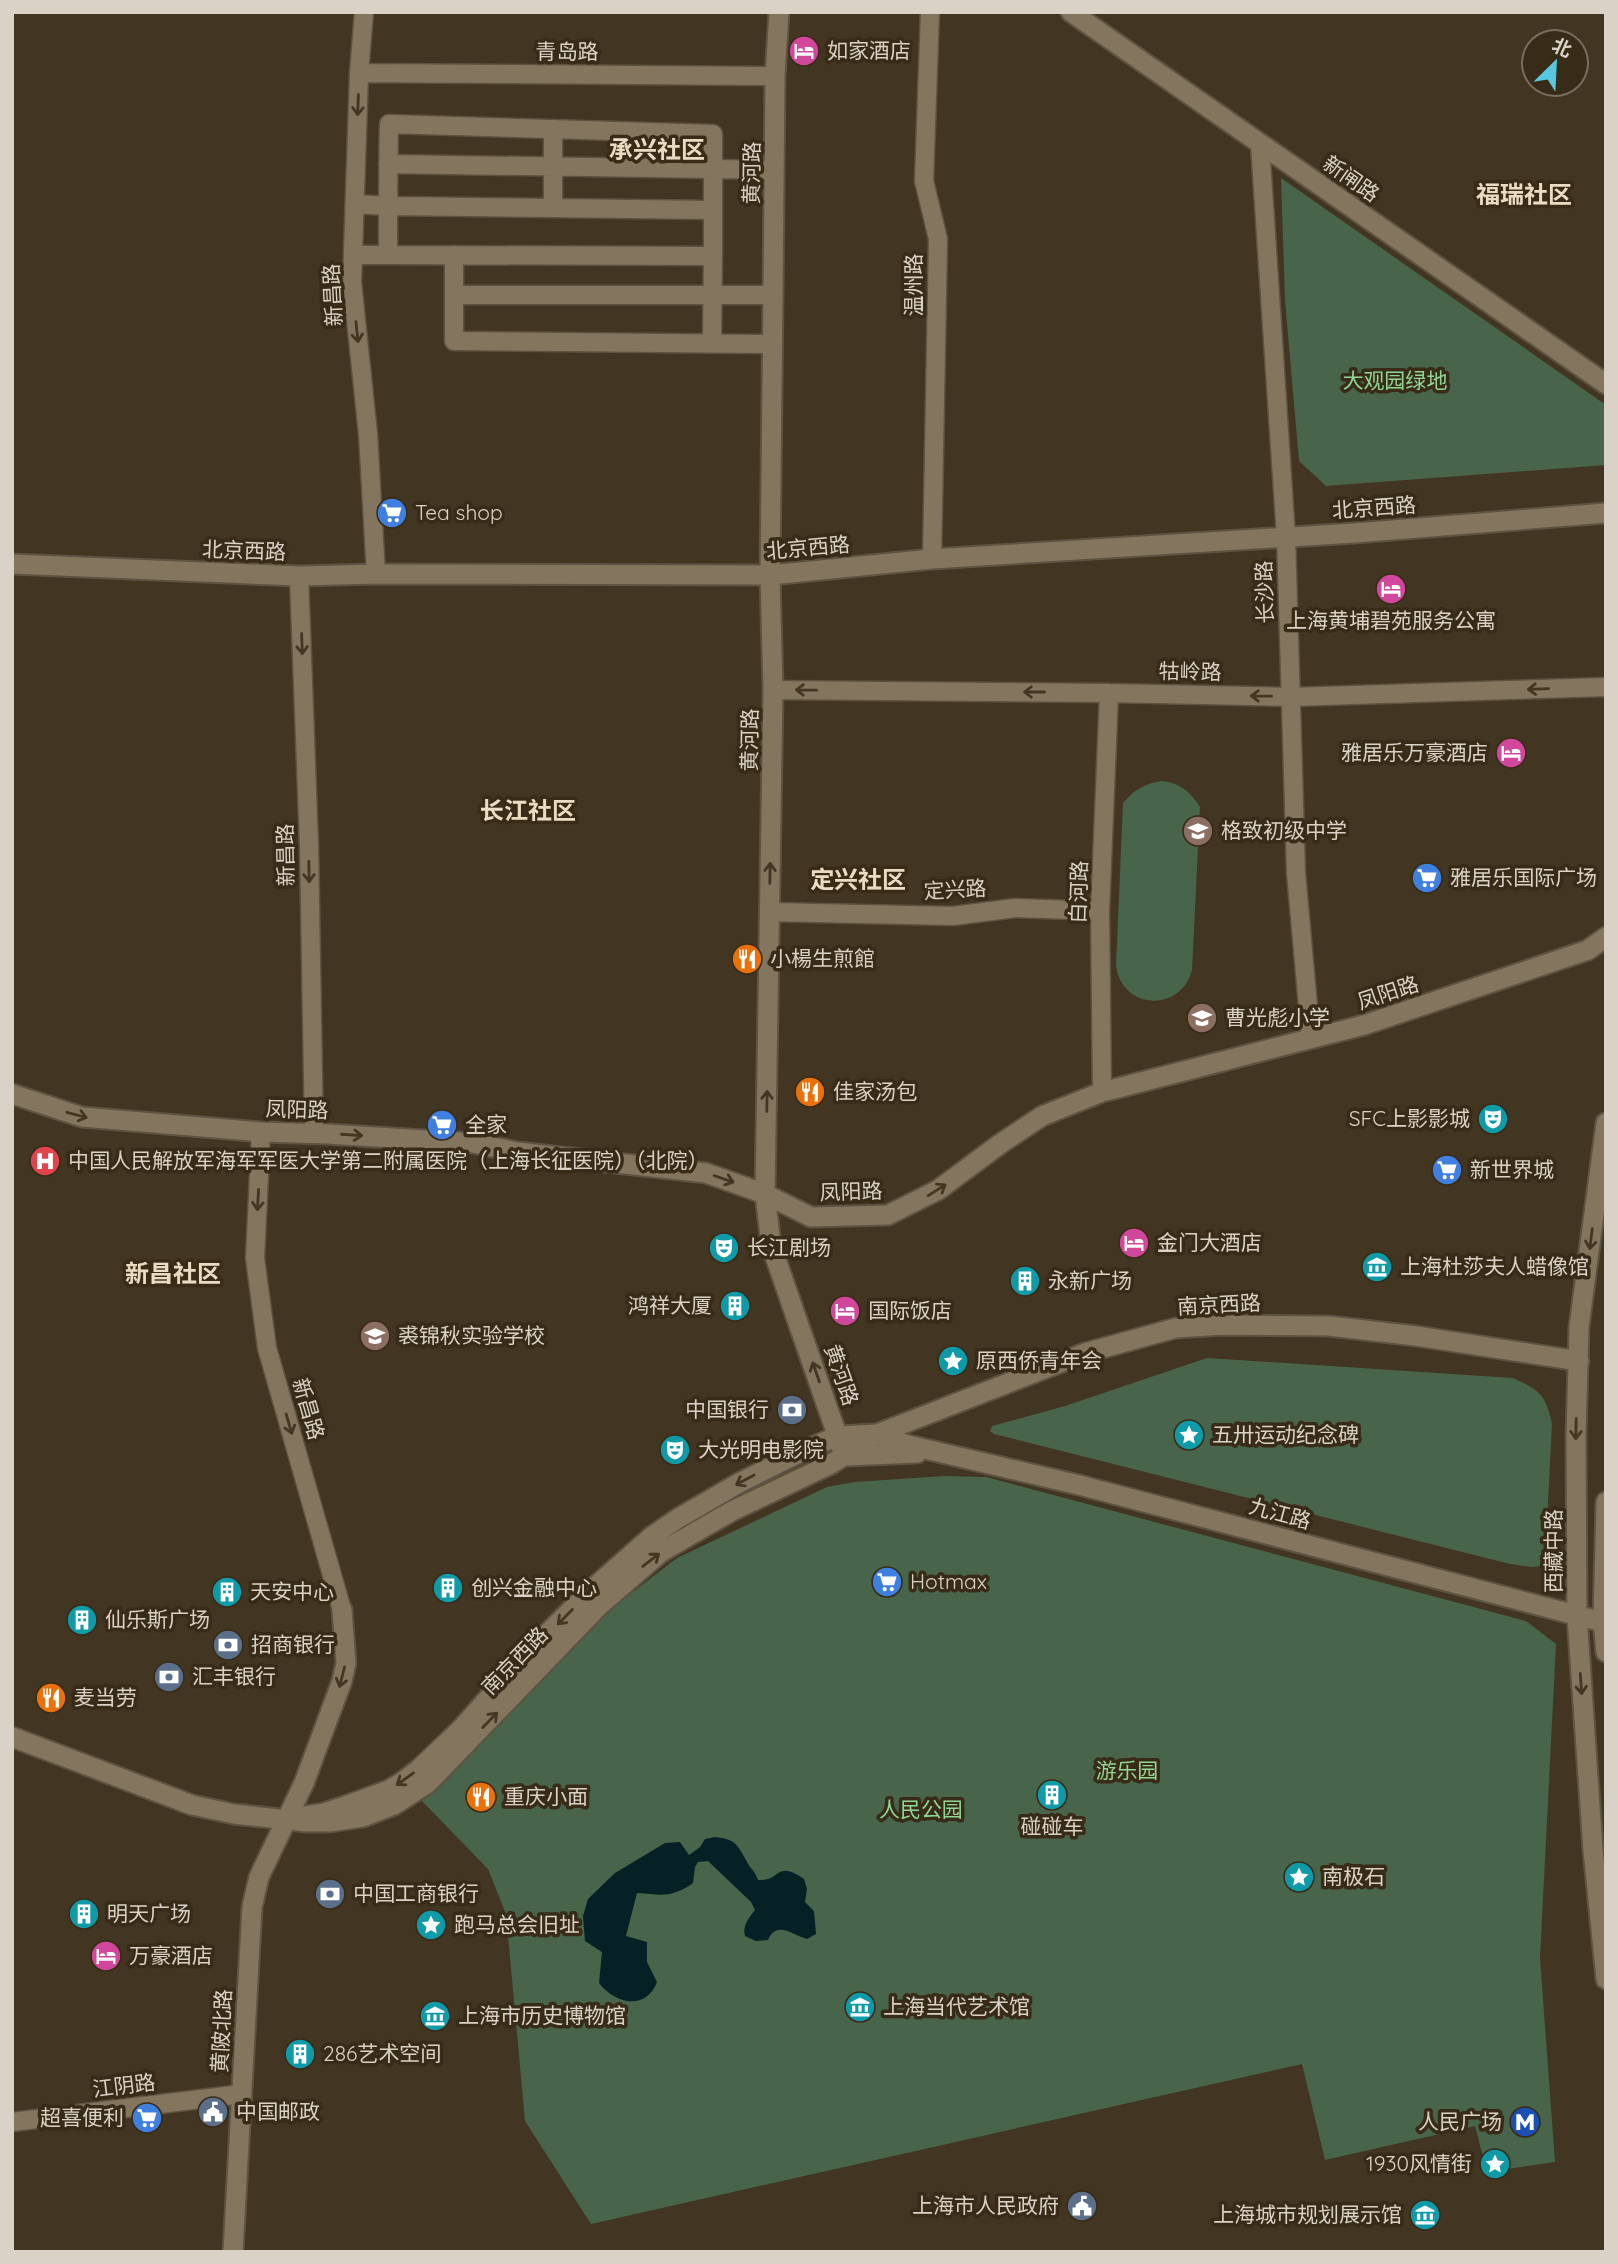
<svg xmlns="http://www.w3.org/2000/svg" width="1618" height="2264" viewBox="0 0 1618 2264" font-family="Quicksand,'Noto Sans SC',sans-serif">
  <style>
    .green { fill: #48644a }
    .water { fill: #052125 }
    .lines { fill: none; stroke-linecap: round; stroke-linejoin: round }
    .minor-casing { stroke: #5d5342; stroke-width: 21 }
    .tertiary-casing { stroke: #5d5342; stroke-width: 23 }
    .secondary-casing { stroke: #5d5342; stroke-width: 23 }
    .minor { stroke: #84755f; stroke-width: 18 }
    .tertiary { stroke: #84755f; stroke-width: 19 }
    .secondary { stroke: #84755f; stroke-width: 19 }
    .oneway { stroke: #433622 }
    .labels { text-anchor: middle; stroke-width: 7; stroke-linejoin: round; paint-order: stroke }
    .poi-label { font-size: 21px; fill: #dad2c6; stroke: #382b17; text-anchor: start }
    .street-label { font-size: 21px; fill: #dad2c6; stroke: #382b17 }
    .park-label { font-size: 21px; fill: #90d695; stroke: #382b17 }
    .quarter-label { font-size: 24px; font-weight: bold; fill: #ebdbc3; stroke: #382b17 }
  </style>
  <rect width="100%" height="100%" fill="#423521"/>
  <path class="green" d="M1281 178 1606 405V465L1326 486 1299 461 1285 300Z
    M1162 781C1180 783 1191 792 1200 807L1192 970C1181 1013 1122 1010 1116 966L1123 803C1134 790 1145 783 1162 781Z
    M1207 1358 1513 1378C1539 1390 1546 1394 1552 1424L1545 1560 1541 1566 1532 1567 1510 1564 994 1434 990 1431 992 1426 1065 1406Z
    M944 1476 986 1477 1526 1621 1556 1644 1540 1958 1555 2162 1487 2172 1475 2126 1325 2160 1302 2064 591 2224 525 2121 506 1914 488 1869 420 1799 604 1614 677 1558 827 1487 854 1482Z"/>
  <path class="water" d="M715 1837C735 1839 737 1844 746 1860 750 1869 754 1869 758 1880 781 1882 775 1859 804 1879L807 1889 805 1902 814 1911 816 1934 807 1939C792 1935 777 1920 768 1940L756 1941 745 1936C742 1926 749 1918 755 1910L751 1902 708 1861 698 1862 695 1867 693 1883C672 1898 661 1895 637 1893L626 1936 647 1942V1962L657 1982C646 2011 615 2004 599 1983L602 1952 585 1941 583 1916 588 1899 615 1873 665 1843 680 1842 689 1855 700 1847 705 1839Z"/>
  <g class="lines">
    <g class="minor-casing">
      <path id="minor" d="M364 12 359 73 352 282 368 434 376 574
        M930 12 924 181 938 239 932 559
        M359 73 775 76
        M1260 144 1286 537 1296 873 1311 1039
        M388 164 774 170
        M355 204 388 206 713 210V134L389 124C388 168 388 211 388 255L713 256V210
        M553 208V129
        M353 255H388
        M454 255V341L772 344
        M454 295H773
        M712 343 713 256
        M299 576 309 845 314 1133
        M773 690 1109 693 1291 697 1606 687
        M770 912 953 916 1015 908 1100 911
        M1102 1092 1100 911 1109 693
        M261 1132 255 1258 267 1348 342 1610
        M12 2122 242 2094"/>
    </g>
    <g class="tertiary-casing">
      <path id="tertiary" d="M779 12 775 76 773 295 770 575 773 690 765 1194 771 1245 843 1452
        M12 1094 82 1117 261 1132 328 1134 473 1143 517 1152 706 1173 765 1194 811 1217 888 1215 938 1190 1000 1144 1042 1116 1102 1092 1364 1025 1588 950 1606 937
        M877 1434 1085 1353 1176 1328 1223 1325 1329 1326 1416 1336 1579 1361
        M233 2252 252 1907 259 1877 304 1783 342 1681 346 1663 342 1610"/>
    </g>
    <g class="secondary-casing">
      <path id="secondary" d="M1071 12 1606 384
        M12 564 299 576 376 574 770 575 932 559 1355 533 1606 513
        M1606 1123 1579 1327 1576 1435 1577 1616 1593 1850 1606 1979
        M846 1456 917 1453
        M1606 1502 1603 1622 1606 1652
        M12 1737 192 1805 234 1814 307 1822H330L363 1817 394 1805 428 1783 600 1605 661 1552 732 1511 831 1464 876 1435
        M286 1819 324 1813 345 1806 389 1790 402 1782 418 1770 460 1730 534 1647 591 1590 651 1537 677 1519 739 1483 807 1449 838 1436 877 1434 908 1445 1079 1485 1606 1623"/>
    </g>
    <use href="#minor" class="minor"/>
    <use href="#tertiary" class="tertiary"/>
    <use href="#secondary" class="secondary"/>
  </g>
  <defs><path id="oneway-shaft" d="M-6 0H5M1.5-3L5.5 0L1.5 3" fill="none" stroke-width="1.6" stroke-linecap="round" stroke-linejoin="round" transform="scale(1.75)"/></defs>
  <g class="oneway">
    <use href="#oneway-shaft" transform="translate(358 105) rotate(92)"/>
    <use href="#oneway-shaft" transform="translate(357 332) rotate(84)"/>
    <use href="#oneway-shaft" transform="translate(302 644) rotate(88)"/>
    <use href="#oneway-shaft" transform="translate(1538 689) rotate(178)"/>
    <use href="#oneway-shaft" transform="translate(806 690) rotate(-179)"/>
    <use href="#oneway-shaft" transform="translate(1034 692) rotate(-180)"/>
    <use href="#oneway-shaft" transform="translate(1261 696) rotate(-179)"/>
    <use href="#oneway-shaft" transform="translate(309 872) rotate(89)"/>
    <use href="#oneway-shaft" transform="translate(770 873) rotate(-89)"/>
    <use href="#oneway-shaft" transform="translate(767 1101) rotate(-89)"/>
    <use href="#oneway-shaft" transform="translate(77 1115) rotate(15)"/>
    <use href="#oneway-shaft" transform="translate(352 1135) rotate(4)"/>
    <use href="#oneway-shaft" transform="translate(724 1179) rotate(19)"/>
    <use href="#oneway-shaft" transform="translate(937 1190) rotate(-32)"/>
    <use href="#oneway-shaft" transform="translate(258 1200) rotate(93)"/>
    <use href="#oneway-shaft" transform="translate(1591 1239) rotate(97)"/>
    <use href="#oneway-shaft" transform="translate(816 1372) rotate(-109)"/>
    <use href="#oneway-shaft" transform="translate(289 1424) rotate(74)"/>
    <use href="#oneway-shaft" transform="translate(1576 1429) rotate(91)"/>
    <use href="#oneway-shaft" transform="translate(745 1480) rotate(152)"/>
    <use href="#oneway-shaft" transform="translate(651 1560) rotate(-38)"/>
    <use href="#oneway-shaft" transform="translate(565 1617) rotate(135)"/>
    <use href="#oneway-shaft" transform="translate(342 1677) rotate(104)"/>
    <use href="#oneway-shaft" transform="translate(1581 1684) rotate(86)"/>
    <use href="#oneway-shaft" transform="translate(490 1720) rotate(-46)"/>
    <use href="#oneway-shaft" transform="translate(405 1779) rotate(145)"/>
  </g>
  <defs>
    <g id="hotel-disc" transform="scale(1.575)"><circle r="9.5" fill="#d1479c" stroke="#382b17"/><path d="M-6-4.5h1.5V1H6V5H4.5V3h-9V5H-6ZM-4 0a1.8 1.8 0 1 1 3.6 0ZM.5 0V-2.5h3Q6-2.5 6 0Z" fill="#fff"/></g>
    <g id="supermarket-disc" transform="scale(1.575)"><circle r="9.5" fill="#3f7fe0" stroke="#382b17"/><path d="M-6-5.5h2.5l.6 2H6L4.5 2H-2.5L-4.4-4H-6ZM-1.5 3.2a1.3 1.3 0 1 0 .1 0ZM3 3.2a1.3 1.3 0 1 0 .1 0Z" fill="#fff"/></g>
    <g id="school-disc" transform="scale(1.575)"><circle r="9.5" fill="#8d6e63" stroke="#382b17"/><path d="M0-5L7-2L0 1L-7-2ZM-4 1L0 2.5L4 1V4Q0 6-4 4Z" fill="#fff"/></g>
    <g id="restaurant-disc" transform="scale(1.575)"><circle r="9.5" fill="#e8710a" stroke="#382b17"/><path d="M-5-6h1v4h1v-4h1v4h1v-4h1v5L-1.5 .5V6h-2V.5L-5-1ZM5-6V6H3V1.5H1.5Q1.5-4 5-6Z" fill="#fff"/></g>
    <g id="theatre-disc" transform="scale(1.575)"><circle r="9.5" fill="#0f9aa8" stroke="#382b17"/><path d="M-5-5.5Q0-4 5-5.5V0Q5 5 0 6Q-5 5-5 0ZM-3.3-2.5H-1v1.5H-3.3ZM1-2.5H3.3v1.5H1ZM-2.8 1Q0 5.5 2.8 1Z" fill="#fff"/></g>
    <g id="hospital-disc" transform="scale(1.575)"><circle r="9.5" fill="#e0444e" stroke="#382b17"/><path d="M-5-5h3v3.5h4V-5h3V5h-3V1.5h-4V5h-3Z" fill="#fff"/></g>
    <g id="museum-disc" transform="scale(1.575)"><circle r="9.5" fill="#0f9aa8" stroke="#382b17"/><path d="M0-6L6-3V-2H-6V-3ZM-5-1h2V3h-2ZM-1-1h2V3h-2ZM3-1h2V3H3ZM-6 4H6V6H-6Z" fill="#fff"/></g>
    <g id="building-disc" transform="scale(1.575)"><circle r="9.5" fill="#0f9aa8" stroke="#382b17"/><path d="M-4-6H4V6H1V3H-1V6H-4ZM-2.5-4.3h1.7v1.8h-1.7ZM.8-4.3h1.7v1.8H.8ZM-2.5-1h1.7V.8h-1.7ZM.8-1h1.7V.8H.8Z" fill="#fff"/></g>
    <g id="sight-disc" transform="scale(1.575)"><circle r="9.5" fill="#0f9aa8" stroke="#382b17"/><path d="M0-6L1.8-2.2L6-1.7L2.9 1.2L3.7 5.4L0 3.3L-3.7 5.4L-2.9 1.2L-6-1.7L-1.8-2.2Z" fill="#fff"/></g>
    <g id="bank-disc" transform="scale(1.575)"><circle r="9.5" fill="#5c6f8a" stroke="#382b17"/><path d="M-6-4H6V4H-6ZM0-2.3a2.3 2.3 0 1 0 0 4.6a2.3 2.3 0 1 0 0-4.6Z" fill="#fff"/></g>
    <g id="civic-disc" transform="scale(1.575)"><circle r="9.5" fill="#5c6f8a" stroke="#382b17"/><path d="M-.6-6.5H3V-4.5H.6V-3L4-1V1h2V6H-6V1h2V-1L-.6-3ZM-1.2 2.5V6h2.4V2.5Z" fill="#fff"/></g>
    <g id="metro-disc" transform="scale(1.575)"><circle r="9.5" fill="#1a4fb4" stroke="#382b17"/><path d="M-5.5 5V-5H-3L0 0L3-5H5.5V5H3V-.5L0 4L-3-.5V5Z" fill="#fff"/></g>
  </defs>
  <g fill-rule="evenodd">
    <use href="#hotel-disc" x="804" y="51"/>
    <use href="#supermarket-disc" x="392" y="513"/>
    <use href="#hotel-disc" x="1391" y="589"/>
    <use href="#hotel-disc" x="1511" y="753"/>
    <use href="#school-disc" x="1198" y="831"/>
    <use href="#supermarket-disc" x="1427" y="878"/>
    <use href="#restaurant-disc" x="747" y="959"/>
    <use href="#school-disc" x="1202" y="1018"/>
    <use href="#restaurant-disc" x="810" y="1092"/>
    <use href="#theatre-disc" x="1493" y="1119"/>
    <use href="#supermarket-disc" x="442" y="1125"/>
    <use href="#hospital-disc" x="45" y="1161"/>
    <use href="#supermarket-disc" x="1447" y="1170"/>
    <use href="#hotel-disc" x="1134" y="1243"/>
    <use href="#theatre-disc" x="724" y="1248"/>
    <use href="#museum-disc" x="1377" y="1267"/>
    <use href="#building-disc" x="1025" y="1281"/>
    <use href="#building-disc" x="735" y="1306"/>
    <use href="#hotel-disc" x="845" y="1311"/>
    <use href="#school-disc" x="375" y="1336"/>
    <use href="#sight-disc" x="953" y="1361"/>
    <use href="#bank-disc" x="792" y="1410"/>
    <use href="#sight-disc" x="1189" y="1435"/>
    <use href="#theatre-disc" x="675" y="1450"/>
    <use href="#supermarket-disc" x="887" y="1582"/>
    <use href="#building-disc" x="448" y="1588"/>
    <use href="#building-disc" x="227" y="1592"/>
    <use href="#building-disc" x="82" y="1620"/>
    <use href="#bank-disc" x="228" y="1645"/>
    <use href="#bank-disc" x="169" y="1677"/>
    <use href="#restaurant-disc" x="51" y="1698"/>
    <use href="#building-disc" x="1052" y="1795"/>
    <use href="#restaurant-disc" x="481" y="1797"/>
    <use href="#sight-disc" x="1299" y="1877"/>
    <use href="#bank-disc" x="330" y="1894"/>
    <use href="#building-disc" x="84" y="1914"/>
    <use href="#sight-disc" x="431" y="1925"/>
    <use href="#hotel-disc" x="106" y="1956"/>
    <use href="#museum-disc" x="860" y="2007"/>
    <use href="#museum-disc" x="435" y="2016"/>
    <use href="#building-disc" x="300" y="2054"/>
    <use href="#civic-disc" x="213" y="2112"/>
    <use href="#supermarket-disc" x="147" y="2118"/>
    <use href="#metro-disc" x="1525" y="2122"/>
    <use href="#sight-disc" x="1495" y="2164"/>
    <use href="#civic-disc" x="1082" y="2206"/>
    <use href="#museum-disc" x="1425" y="2215"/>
  </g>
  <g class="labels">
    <g class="poi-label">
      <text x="827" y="58">如家酒店</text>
      <text x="415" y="520">Tea shop</text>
      <text x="1391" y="628" text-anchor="middle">上海黄埔碧苑服务公寓</text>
      <text x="1488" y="760" text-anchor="end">雅居乐万豪酒店</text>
      <text x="1221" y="838">格致初级中学</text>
      <text x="1450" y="885">雅居乐国际广场</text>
      <text x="770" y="966">小楊生煎館</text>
      <text x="1225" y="1025">曹光彪小学</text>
      <text x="833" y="1099">佳家汤包</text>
      <text x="1470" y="1126" text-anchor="end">SFC上影影城</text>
      <text x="465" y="1132">全家</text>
      <text x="68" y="1168">中国人民解放军海军军医大学第二附属医院（上海长征医院）（北院）</text>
      <text x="1470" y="1177">新世界城</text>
      <text x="1157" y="1250">金门大酒店</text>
      <text x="747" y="1255">长江剧场</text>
      <text x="1400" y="1274">上海杜莎夫人蜡像馆</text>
      <text x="1048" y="1288">永新广场</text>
      <text x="712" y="1313" text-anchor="end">鸿祥大厦</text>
      <text x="868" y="1318">国际饭店</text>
      <text x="398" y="1343">裘锦秋实验学校</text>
      <text x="976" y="1368">原西侨青年会</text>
      <text x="769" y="1417" text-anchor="end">中国银行</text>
      <text x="1212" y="1442">五卅运动纪念碑</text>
      <text x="698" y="1457">大光明电影院</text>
      <text x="910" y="1589">Hotmax</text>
      <text x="471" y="1595">创兴金融中心</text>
      <text x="250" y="1599">天安中心</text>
      <text x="105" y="1627">仙乐斯广场</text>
      <text x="251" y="1652">招商银行</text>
      <text x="192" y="1684">汇丰银行</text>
      <text x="74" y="1705">麦当劳</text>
      <text x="504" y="1804">重庆小面</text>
      <text x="1052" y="1834" text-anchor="middle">碰碰车</text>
      <text x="1322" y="1884">南极石</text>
      <text x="353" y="1901">中国工商银行</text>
      <text x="107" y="1921">明天广场</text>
      <text x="454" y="1932">跑马总会旧址</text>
      <text x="129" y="1963">万豪酒店</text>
      <text x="883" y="2014">上海当代艺术馆</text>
      <text x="458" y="2023">上海市历史博物馆</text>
      <text x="323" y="2061">286艺术空间</text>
      <text x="236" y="2119">中国邮政</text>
      <text x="124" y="2125" text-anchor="end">超喜便利</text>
      <text x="1502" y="2129" text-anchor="end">人民广场</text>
      <text x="1472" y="2171" text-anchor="end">1930风情街</text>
      <text x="1059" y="2213" text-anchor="end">上海市人民政府</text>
      <text x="1402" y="2222" text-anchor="end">上海城市规划展示馆</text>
    </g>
    <g class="street-label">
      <text x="567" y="59">青岛路</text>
      <text transform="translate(752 173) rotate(-89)" y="7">黄河路</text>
      <text transform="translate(1351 179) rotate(35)" y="7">新闸路</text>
      <text transform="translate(914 285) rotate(-90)" y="7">温州路</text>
      <text transform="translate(333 295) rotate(-93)" y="7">新昌路</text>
      <text transform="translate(1374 508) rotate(-4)" y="7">北京西路</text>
      <text transform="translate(808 548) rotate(-5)" y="7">北京西路</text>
      <text transform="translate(244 551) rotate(2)" y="7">北京西路</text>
      <text transform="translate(1265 592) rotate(-92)" y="7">长沙路</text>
      <text transform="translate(1190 672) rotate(1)" y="7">牯岭路</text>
      <text transform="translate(750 740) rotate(-89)" y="7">黄河路</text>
      <text transform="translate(286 855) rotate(-91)" y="7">新昌路</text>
      <text transform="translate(955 890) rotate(-3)" y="7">定兴路</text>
      <text transform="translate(1079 892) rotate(-88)" y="7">白河路</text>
      <text transform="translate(1388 993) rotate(-18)" y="7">凤阳路</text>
      <text transform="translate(297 1110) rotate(2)" y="7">凤阳路</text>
      <text transform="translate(851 1192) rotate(-2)" y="7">凤阳路</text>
      <text transform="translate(1219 1305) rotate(-3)" y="7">南京西路</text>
      <text transform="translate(841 1375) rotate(71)" y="7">黄河路</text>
      <text transform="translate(308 1409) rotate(74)" y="7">新昌路</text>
      <text transform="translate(1280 1514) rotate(15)" y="7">九江路</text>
      <text transform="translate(1554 1551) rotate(-90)" y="7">西藏中路</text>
      <text transform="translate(515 1661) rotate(-46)" y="7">南京西路</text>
      <text transform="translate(222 2031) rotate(-87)" y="7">黄陂北路</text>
      <text transform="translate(124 2086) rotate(-7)" y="7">江阴路</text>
    </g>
    <g class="park-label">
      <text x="1395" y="388">大观园绿地</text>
      <text x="1127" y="1778">游乐园</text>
      <text x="921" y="1817">人民公园</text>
    </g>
    <g class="quarter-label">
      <text x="657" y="158">承兴社区</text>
      <text x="1524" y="203">福瑞社区</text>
      <text x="528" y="819">长江社区</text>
      <text x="858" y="888">定兴社区</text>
      <text x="173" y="1282">新昌社区</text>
    </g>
  </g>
  <rect width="1618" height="2264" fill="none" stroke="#dad2c6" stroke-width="28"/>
  <g transform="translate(1555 63) rotate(24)"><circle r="33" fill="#382b17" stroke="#796e5d" stroke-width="2"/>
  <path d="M0-5L12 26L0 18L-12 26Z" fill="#56c9e1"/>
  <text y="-10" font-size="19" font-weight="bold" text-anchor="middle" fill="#dad2c6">北</text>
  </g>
</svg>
